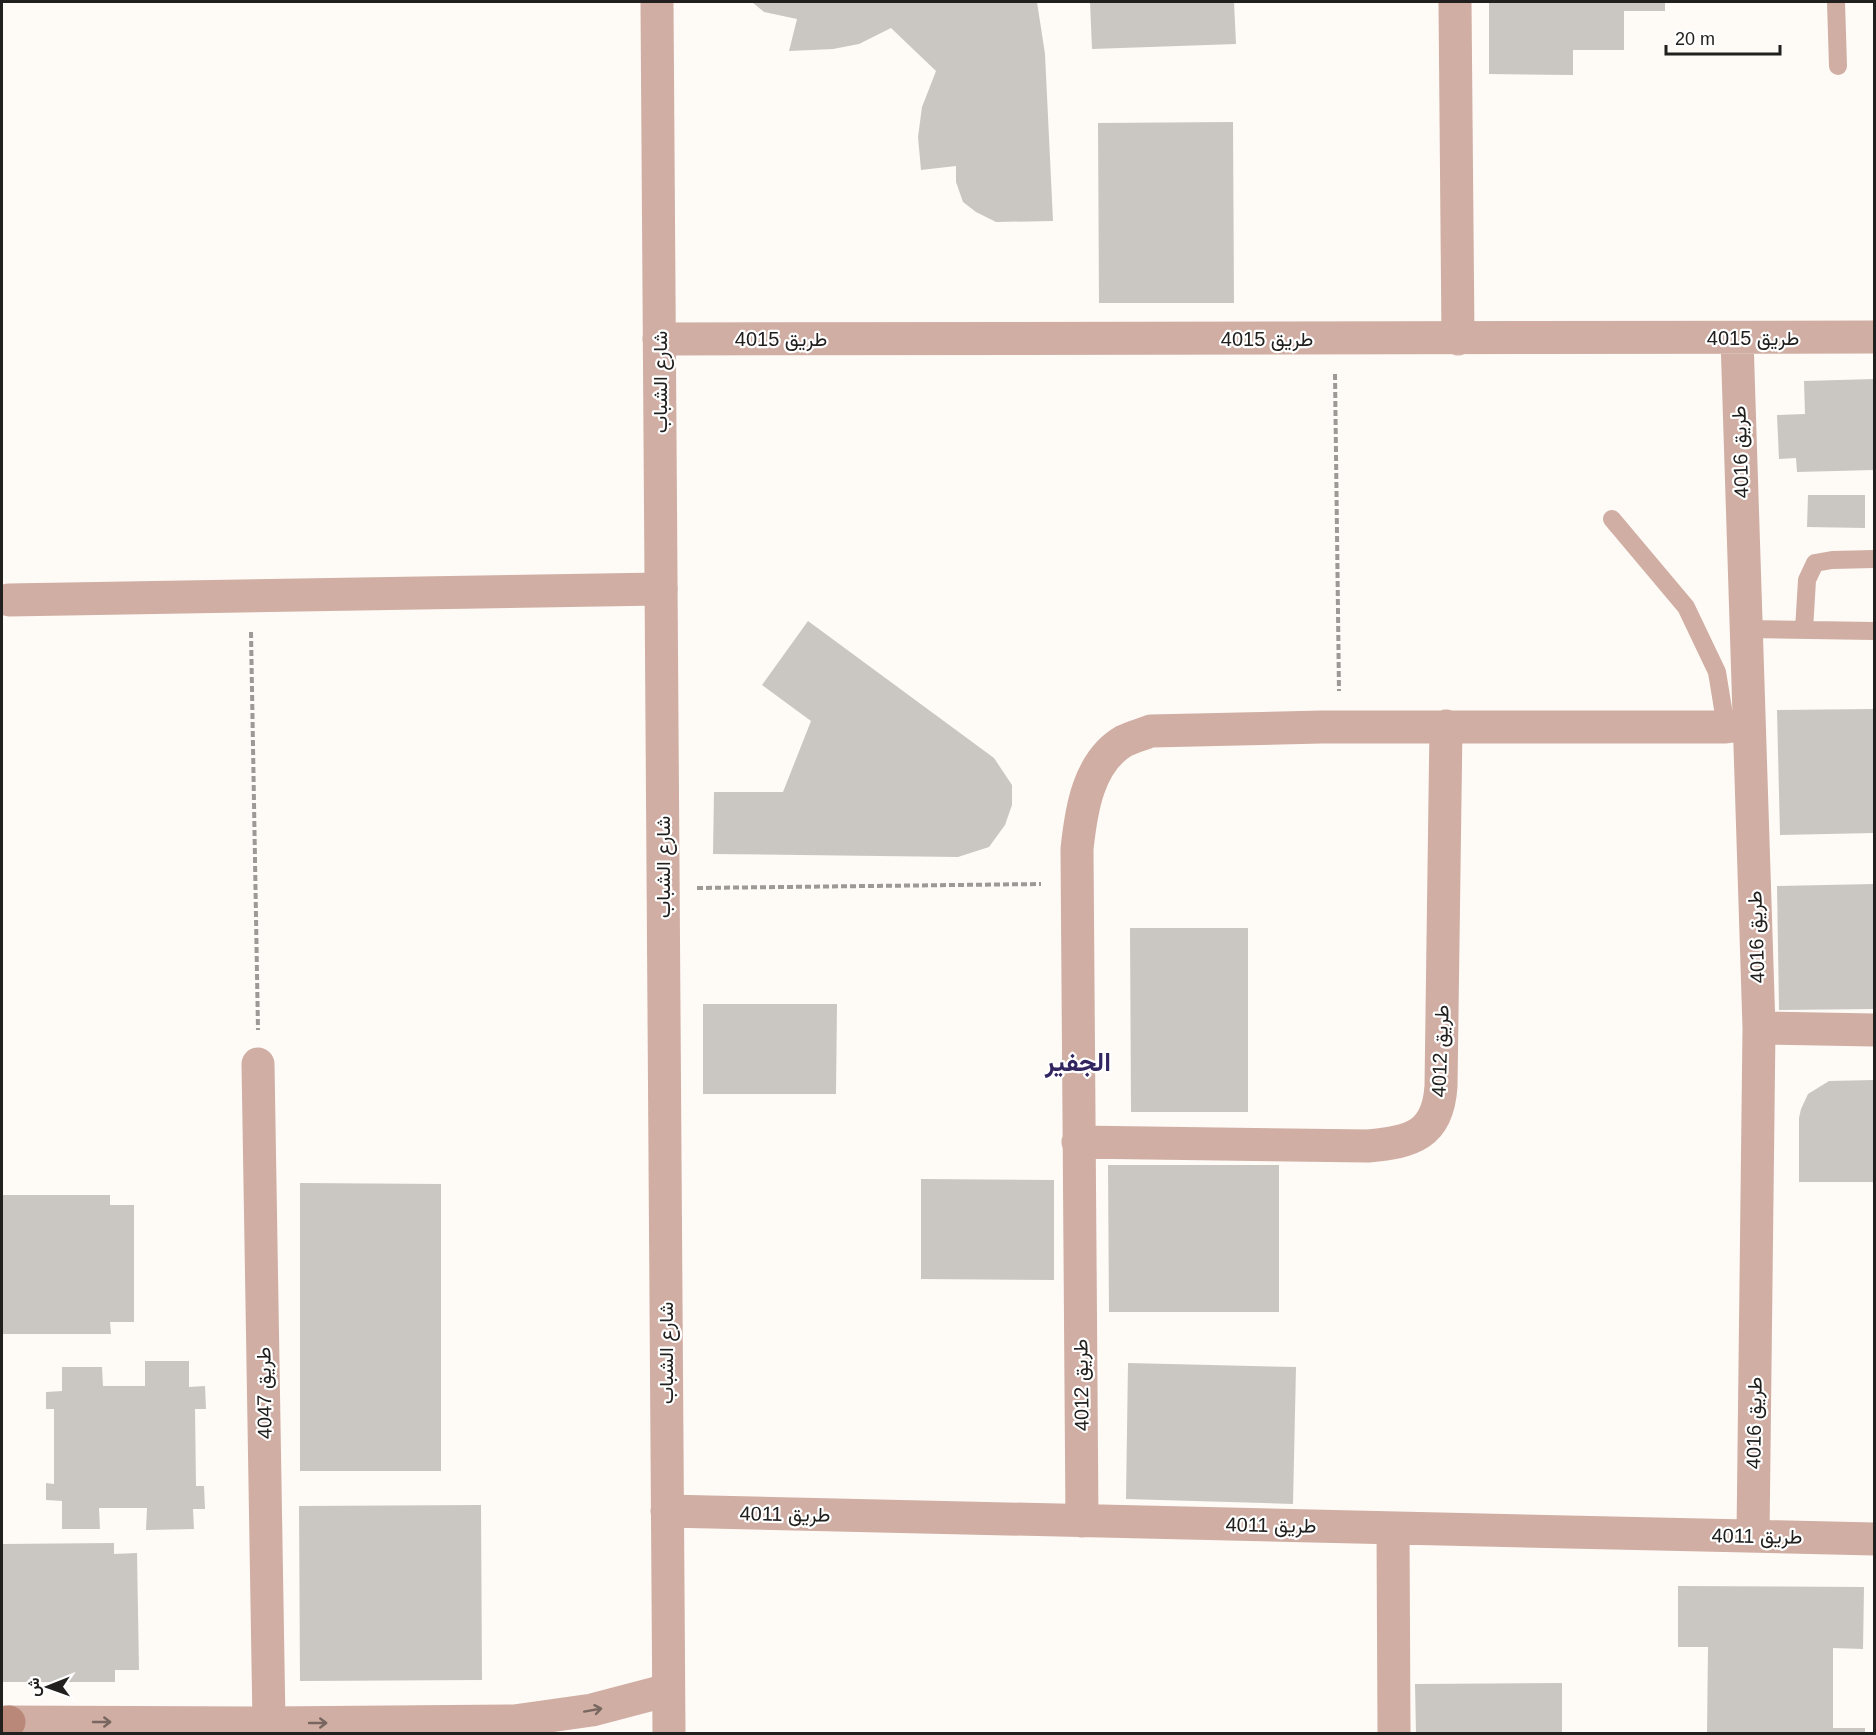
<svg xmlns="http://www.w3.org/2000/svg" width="1876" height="1735" viewBox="0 0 1876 1735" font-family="Arial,Vazirmatn,sans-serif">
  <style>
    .building { fill: #cac7c2 }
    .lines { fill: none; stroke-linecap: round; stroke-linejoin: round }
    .path { stroke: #9c9996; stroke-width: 4; stroke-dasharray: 6 3; stroke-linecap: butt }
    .service { stroke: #d0aea3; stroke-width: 18 }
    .minor { stroke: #d0aea3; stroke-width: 33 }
    .tertiary { stroke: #d0aea3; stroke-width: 33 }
    .secondary { stroke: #b98879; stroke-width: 33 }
    .oneway { stroke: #786760 }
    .labels { text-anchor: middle; stroke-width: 4.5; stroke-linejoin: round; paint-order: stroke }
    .street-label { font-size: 20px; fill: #21201e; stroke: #fff }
    .district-label { font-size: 26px; font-weight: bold; fill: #332660; stroke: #fff }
  </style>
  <rect width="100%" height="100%" fill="#fefaf6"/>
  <path class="building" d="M752 2H1037L1045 54 1053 221 996 222 976 212 963 202 956 182V166L921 170 918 137 922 107 936 71 891 28 859 44 833 49 789 51 797 19 764 12Z
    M1090 2H1234L1236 44 1092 49Z
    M1489 2H1665V11H1624V50H1573V75L1489 74Z
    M1233 122 1234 303H1099L1098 123Z
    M1874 379V470L1797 472 1796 458 1779 459 1777 415 1805 414 1804 381Z
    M1808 495H1865V528L1807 527Z
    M808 621 994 758 1012 785V805L1005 825 989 847 958 857 713 854 714 792H783L811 721 762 685Z
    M1874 709V833L1780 835 1777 710Z
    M1874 884V1009L1779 1010 1777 886Z
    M1130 928H1248V1112H1131Z
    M703 1004H837L836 1094H703Z
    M1874 1080V1182H1799V1118L1801 1109 1808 1094 1829 1081Z
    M1108 1165H1279V1312H1109Z
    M921 1179 1054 1180V1280L921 1279Z
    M300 1183 441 1184V1471H300Z
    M2 1195H110V1205H134V1322H110L111 1334H2Z
    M145 1361H189V1387L205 1386 206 1409H195L196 1486H204L205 1509H193L194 1529 146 1530 147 1508H99L100 1529H62V1501L46 1500V1483L54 1484V1409H46V1392L62 1391V1367H102L103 1386H145Z
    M1128 1363 1296 1367 1293 1504 1126 1499Z
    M481 1505 482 1680 300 1681 299 1506Z
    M114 1543V1554L137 1553 139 1670H115V1682H2V1544Z
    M1678 1586 1864 1587 1863 1649 1833 1648V1728H1865V1734H1707L1708 1647H1678Z
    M1562 1683V1734H1416L1415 1684Z"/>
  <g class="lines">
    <path class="path" d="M1335 374 1339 691
      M251 632 258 1030
      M697 888 1041 884"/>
    <path class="service" d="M1836 2 1838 66
      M1612 519 1686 607 1717 672 1726 727
      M1746 629 1874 631
      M1804 630 1807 580 1815 563 1832 560 1874 559"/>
    <path class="minor" d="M1455 2 1458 339
      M659 339 1874 337
      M1737 339 1759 1028 1753 1536
      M9 600 661 589
      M1759 1028 1874 1030
      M258 1064 269 1723
      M1078 1142 1368 1146C1412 1142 1438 1135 1441 1086L1446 726
      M667 1511 1874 1539
      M1082 1521 1077 849C1081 811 1088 762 1124 741 1132 737 1143 734 1151 731L1322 727H1726L1749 724
      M1393 1528 1394 1734
      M2 1722 269 1723 514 1721 592 1710 668 1690"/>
    <path class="tertiary" d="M657 2 669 1734"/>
    <path class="secondary" d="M2 1725 9 1722"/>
  </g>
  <defs><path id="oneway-shaft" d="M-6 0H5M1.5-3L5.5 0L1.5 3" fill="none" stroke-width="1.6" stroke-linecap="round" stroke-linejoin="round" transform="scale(1.5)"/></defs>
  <g class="oneway">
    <use href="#oneway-shaft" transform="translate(593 1710) rotate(-10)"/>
    <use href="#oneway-shaft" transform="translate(102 1722)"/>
    <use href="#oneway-shaft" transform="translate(318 1723)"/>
  </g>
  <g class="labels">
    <g class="street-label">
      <text x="1753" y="345">طريق 4015</text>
      <text x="781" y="346">طريق 4015</text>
      <text x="1267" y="346">طريق 4015</text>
      <text transform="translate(660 382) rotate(-90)" y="7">شارع الشباب</text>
      <text transform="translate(1740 452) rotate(-92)" y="7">طريق 4016</text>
      <text transform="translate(663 867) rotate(-90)" y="7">شارع الشباب</text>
      <text transform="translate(1756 937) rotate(-92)" y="7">طريق 4016</text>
      <text transform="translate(1440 1051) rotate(-88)" y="7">طريق 4012</text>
      <text transform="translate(666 1353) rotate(-90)" y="7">شارع الشباب</text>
      <text transform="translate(1081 1385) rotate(-91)" y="7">طريق 4012</text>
      <text transform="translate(264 1393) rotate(-91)" y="7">طريق 4047</text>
      <text transform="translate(1754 1423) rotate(-89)" y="7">طريق 4016</text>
      <text transform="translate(785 1514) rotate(1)" y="7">طريق 4011</text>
      <text transform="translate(1271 1525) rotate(1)" y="7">طريق 4011</text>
      <text transform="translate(1757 1536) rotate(1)" y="7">طريق 4011</text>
    </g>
    <g class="district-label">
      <text x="1078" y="1071">الجفير</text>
    </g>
  </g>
  <rect width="1876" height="1735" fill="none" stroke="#21201e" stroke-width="6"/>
  <g transform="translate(48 1687) rotate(269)" stroke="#ffffff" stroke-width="4.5" paint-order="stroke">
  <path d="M0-4.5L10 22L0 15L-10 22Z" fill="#21201e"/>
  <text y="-9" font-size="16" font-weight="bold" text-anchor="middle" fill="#21201e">ش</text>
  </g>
  <path d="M1666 45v9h114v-9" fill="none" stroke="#21201e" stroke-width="3"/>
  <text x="1675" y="45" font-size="18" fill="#21201e" stroke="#ffffff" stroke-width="4.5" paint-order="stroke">20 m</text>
</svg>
